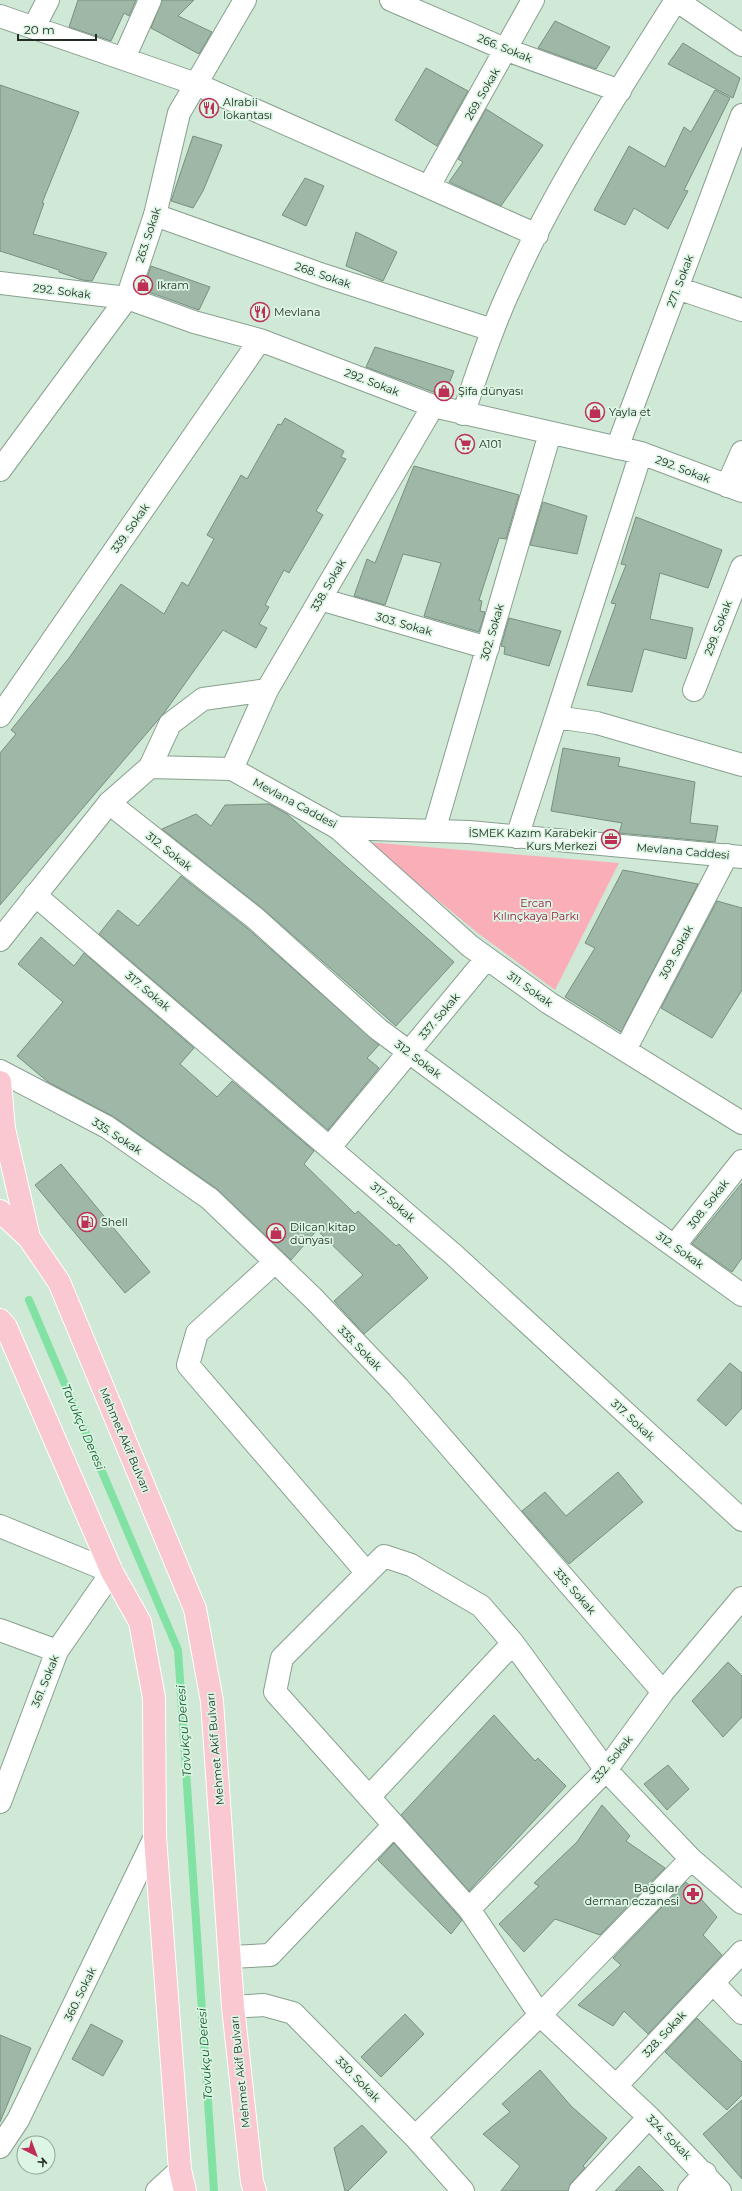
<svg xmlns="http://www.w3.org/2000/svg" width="742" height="2191" viewBox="0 0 742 2191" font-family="Montserrat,sans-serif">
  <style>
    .green { fill: #faaeb8 }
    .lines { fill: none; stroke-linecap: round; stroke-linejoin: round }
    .stream { stroke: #81e2a4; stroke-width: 8 }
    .building { fill: #9fb7a6; stroke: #78907f }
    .minor-casing { stroke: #88a08f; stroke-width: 24 }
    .tertiary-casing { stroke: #88a08f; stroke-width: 24 }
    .primary-casing { stroke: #fff; stroke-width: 24 }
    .minor { stroke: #fff; stroke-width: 22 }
    .tertiary { stroke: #fff; stroke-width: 22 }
    .primary { stroke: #fac8d0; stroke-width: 22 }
    .labels { text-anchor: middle; stroke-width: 3.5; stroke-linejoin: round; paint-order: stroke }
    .street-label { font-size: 11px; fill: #232d26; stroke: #dcf6e3 }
    .poi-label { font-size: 11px; fill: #232d26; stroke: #dcf6e3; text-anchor: start }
    .park-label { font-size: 11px; fill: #961c40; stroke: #dcf6e3 }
    .water-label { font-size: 12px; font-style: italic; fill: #105932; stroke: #dcf6e3 }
  </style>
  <rect width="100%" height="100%" fill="#cfe9d6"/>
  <path class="green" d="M367 842 619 863 555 990 479 934Z"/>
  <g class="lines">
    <path class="stream" d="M29 1300 178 1650 214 2191"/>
  </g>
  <path class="building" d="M78 0H136L129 16 124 13 111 41 69 27Z
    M162 0H194L178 16 212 32 199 54 151 28Z
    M555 21 610 47 596 69 538 48Z
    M683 43 740 78 733 98 668 64Z
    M426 68 468 91 437 146 395 120Z
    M0 85 79 112 42 203H44L33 234 107 253 92 281 82 280 59 272V270L0 251Z
    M715 90 730 98 684 190 688 191 668 229 634 208 625 225 594 210 629 146 665 167 684 127 691 132Z
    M486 109 543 145 501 206 449 182 463 162 458 159Z
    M193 136 222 145 203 191 193 208 171 201Z
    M305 178 324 186 306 226 282 215Z
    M356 232 397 252 383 281 346 266Z
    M151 266 210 287 199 310 143 290Z
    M375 347 454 371 444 396 366 367Z
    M285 418 344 451 341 457 346 459 316 511 323 515 289 573 284 570 265 605 269 607 259 624 267 628 256 648 223 630 164 713 0 905V753L16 734 11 730 69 658 121 584 164 614 182 582 188 586 214 539 207 535 241 475 247 479 278 424 281 425Z
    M414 466 519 495 506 539 499 538 479 600 482 601 480 611 485 612 479 632 424 616 441 563 403 554 385 605 354 596 367 559 375 563Z
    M543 502 587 516 577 554 530 545Z
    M636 517 722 550 708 588 660 573 650 619 693 628 686 659 644 649 632 692 587 685 616 604 611 603 626 565 621 564Z
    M509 618 561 631 549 666 504 654 505 647 501 646Z
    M563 748 620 758 618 766 695 782 690 823 718 826 715 842 619 833 622 823 551 811Z
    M269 804 287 814 454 962 396 1026 263 909 162 829 196 814 211 826 225 805Z
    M623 870 698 884 621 1032 565 997 595 948 585 943Z
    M181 876 247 928 379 1045 367 1058 379 1068 328 1130 99 934 118 910 138 926Z
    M717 901 742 908V990L712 1038 661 1008Z
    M41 937 74 966 84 953 194 1048 180 1064 217 1097 232 1081 314 1151 304 1164 355 1214 358 1211 396 1246 399 1244 428 1278 364 1334 334 1301 363 1275 317 1230 291 1260 217 1189 114 1117 48 1082 17 1056 63 1002 18 964Z
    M61 1164 150 1272 125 1293 35 1185Z
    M742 1183V1258L732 1272 692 1244Z
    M730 1363 742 1373V1408L726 1426 697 1400Z
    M618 1472 643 1502 569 1564 522 1511 545 1492 566 1516Z
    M728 1662 742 1676V1717L723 1737 692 1701Z
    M494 1715 535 1761 538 1758 566 1786 469 1891 401 1815Z
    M668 1765 689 1789 667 1810 644 1784Z
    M602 1805 630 1836 626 1841 665 1868 600 1935 555 1919 524 1952 499 1924 539 1886 534 1883 577 1842Z
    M394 1843 462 1920 451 1934 378 1860Z
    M686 1882 717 1917 703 1935 722 1955 648 2034 624 2011 613 2026 578 2005 621 1965 613 1958Z
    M405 2014 424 2034 381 2077 361 2057Z
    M697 2018 742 2062V2095L727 2110 665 2052Z
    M91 2024 123 2041 103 2076 72 2059Z
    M0 2035 31 2048 0 2122Z
    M540 2070 571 2106 607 2138 583 2166 585 2168 571 2183 568 2191H501L520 2166 483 2134 510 2112 502 2104Z
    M742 2100V2179L703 2134Z
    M362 2125 387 2152 348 2191H345L334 2148Z
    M639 2166 664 2191H615Z"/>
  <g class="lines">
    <g class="minor-casing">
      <path id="minor" d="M391 0 507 50 620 91
        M676 0 742 45
        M0 16 196 84 537 235
        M34 27 48 0
        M124 58 150 0
        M429 186 533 0
        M155 215 323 275 492 330
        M0 283 127 298 194 322 260 340 433 406 641 453 742 491
        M677 288 742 310
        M463 414C478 372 491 329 510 289 554 188 618 93 676 0
        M617 448 742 115
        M641 453 556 717 597 723 742 765
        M727 486 742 452
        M320 599 488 648
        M694 690 742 567
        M0 716 260 340
        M150 767 170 724 203 699 267 690
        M232 769 267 690 433 406
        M109 803 255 918 378 1029 553 1159 742 1295
        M338 828 470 946 549 1003 742 1123
        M434 831 550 433
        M517 837 556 717
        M35 895 453 1254 742 1520
        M625 1050 727 855
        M0 1071 107 1127 210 1199 314 1299 398 1387 663 1692
        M330 1147 487 958
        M674 1246 742 1161
        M275 1262 197 1333 188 1365 367 1573
        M0 1526 112 1572 57 1651 0 1802
        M0 1630 57 1651
        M369 1797 513 1643
        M469 1909 606 1770 663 1692 742 1598
        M230 1957 270 1955 394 1825
        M713 1983 742 2013
        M233 2007 264 2005 293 2013 415 2137 463 2191
        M616 2086 742 1952
        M415 2137 540 2015 691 1859
        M0 2147 18 2120 155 1837
        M157 2191 180 2170
        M580 2191 649 2117
        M689 2191 705 2173
        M720 2191 649 2117 540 2015 469 1909 275 1692 282 1658 384 1556 411 1565 481 1606 513 1643 606 1770 691 1859 742 1903"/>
    </g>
    <g class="tertiary-casing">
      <path id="tertiary" d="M0 470 127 298 155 215 179 113 245 0
        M0 940 109 803 150 767 232 769 338 828 469 832 742 857"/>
    </g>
    <g class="primary-casing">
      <path id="primary" d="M0 1082 4 1129 29 1238
        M0 1211 29 1238 59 1282 195 1609 212 1701 233 2007 252 2182 255 2191
        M0 1320 6 1327 112 1572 140 1622 154 1698 155 1837 180 2170 185 2191"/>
    </g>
    <use href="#minor" class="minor"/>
    <use href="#tertiary" class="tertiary"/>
    <use href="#primary" class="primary"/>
  </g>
  <defs>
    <g id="restaurant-ring" transform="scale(1)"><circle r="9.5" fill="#dcf6e3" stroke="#be2f56" stroke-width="1.5"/><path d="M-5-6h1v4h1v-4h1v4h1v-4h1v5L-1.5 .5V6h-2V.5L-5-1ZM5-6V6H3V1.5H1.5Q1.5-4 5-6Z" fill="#be2f56"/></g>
    <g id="shop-ring" transform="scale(1)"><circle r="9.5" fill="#dcf6e3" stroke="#be2f56" stroke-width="1.5"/><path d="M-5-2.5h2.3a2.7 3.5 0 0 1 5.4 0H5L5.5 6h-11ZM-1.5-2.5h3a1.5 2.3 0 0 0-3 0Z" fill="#be2f56"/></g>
    <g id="supermarket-ring" transform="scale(1)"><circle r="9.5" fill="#dcf6e3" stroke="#be2f56" stroke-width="1.5"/><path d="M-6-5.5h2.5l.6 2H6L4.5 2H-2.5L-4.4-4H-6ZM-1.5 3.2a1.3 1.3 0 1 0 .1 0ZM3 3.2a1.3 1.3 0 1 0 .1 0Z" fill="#be2f56"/></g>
    <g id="office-ring" transform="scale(1)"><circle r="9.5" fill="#dcf6e3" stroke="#be2f56" stroke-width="1.5"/><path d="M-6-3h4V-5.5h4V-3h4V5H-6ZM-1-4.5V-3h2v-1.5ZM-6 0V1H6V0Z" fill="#be2f56"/></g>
    <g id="fuel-ring" transform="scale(1)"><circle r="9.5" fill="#dcf6e3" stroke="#be2f56" stroke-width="1.5"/><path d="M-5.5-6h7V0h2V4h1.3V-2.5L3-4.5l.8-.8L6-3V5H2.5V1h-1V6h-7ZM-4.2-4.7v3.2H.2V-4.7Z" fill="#be2f56"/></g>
    <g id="pharmacy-ring" transform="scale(1)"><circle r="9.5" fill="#dcf6e3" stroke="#be2f56" stroke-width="1.5"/><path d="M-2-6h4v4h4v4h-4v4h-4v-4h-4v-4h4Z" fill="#be2f56"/></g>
  </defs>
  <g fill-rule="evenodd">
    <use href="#restaurant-ring" x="209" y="108"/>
    <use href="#shop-ring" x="143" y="285"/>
    <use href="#restaurant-ring" x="260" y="312"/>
    <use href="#shop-ring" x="444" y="391"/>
    <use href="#shop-ring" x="595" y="412"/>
    <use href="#supermarket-ring" x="465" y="444"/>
    <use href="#office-ring" x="611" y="839"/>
    <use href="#fuel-ring" x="87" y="1222"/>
    <use href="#shop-ring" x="276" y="1233"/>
    <use href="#pharmacy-ring" x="693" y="1894"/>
  </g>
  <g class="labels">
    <g class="street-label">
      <text transform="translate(505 48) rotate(22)" y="4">266. Sokak</text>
      <text transform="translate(482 94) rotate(-60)" y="4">269. Sokak</text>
      <text transform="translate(148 235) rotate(-72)" y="4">263. Sokak</text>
      <text transform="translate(323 275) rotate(19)" y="4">268. Sokak</text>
      <text transform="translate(680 281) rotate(-69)" y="4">271. Sokak</text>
      <text transform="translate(62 291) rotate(7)" y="4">292. Sokak</text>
      <text transform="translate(372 382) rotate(21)" y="4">292. Sokak</text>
      <text transform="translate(683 469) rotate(21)" y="4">292. Sokak</text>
      <text transform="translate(130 528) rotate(-55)" y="4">339. Sokak</text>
      <text transform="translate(328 585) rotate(-60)" y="4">338. Sokak</text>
      <text transform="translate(404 624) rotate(16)" y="4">303. Sokak</text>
      <text transform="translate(718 628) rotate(-69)" y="4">299. Sokak</text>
      <text transform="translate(492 632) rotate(-74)" y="4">302. Sokak</text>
      <text transform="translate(295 803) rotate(28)" y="4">Mevlana Caddesi</text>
      <text transform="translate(169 851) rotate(38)" y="4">312. Sokak</text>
      <text transform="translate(683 851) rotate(5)" y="4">Mevlana Caddesi</text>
      <text transform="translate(676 952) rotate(-62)" y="4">309. Sokak</text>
      <text transform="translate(530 989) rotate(35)" y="4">311. Sokak</text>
      <text transform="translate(148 991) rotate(40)" y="4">317. Sokak</text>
      <text transform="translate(439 1016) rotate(-50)" y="4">337. Sokak</text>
      <text transform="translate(418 1059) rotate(37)" y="4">312. Sokak</text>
      <text transform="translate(117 1136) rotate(33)" y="4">335. Sokak</text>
      <text transform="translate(393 1202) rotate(41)" y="4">317. Sokak</text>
      <text transform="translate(708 1204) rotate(-52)" y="4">308. Sokak</text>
      <text transform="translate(680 1250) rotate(35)" y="4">312. Sokak</text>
      <text transform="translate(360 1348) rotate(46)" y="4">335. Sokak</text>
      <text transform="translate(633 1420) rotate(43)" y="4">317. Sokak</text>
      <text transform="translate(125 1440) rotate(67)" y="4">Mehmet Akif Bulvarı</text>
      <text transform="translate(575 1591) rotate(49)" y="4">335. Sokak</text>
      <text transform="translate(45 1681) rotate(-68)" y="4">361. Sokak</text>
      <text transform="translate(215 1749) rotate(-95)" y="4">Mehmet Akif Bulvarı</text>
      <text transform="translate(612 1759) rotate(-51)" y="4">332. Sokak</text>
      <text transform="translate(80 1994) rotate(-64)" y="4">360. Sokak</text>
      <text transform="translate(664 2034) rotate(-47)" y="4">328. Sokak</text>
      <text transform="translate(240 2072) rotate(-96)" y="4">Mehmet Akif Bulvarı</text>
      <text transform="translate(358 2079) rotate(46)" y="4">330. Sokak</text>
      <text transform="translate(669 2137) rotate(45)" y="4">324. Sokak</text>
    </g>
    <g class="poi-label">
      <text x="223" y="106">Alrabii<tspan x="223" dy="13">lokantası</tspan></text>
      <text x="157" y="289">Ikram</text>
      <text x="274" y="316">Mevlana</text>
      <text x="458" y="395">Şifa dünyası</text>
      <text x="609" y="416">Yayla et</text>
      <text x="479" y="448">A101</text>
      <text x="597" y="837" text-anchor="end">İSMEK Kazım Karabekir<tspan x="597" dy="13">Kurs Merkezi</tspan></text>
      <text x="101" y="1226">Shell</text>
      <text x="290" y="1231">Dilcan kitap<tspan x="290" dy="13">dünyası</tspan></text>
      <text x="679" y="1892" text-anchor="end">Bağcılar<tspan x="679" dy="13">derman eczanesi</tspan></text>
    </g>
    <g class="park-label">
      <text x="536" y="907">Ercan<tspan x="536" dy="13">Kılınçkaya Parkı</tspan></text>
    </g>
    <g class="water-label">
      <text transform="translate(83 1427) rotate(67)" y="4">Tavukçu Deresi</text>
      <text transform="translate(184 1731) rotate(-94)" y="4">Tavukçu Deresi</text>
      <text transform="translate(205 2054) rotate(-94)" y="4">Tavukçu Deresi</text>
    </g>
  </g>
  <g transform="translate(36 2155) rotate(138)"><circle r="19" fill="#dcf6e3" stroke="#92a697"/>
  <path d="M0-3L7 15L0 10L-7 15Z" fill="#be2f56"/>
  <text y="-6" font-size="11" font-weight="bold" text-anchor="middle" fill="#232d26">K</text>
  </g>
  <path d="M18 34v6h78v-6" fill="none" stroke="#232d26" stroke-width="2"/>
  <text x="24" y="34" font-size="12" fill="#232d26" stroke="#dcf6e3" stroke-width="3" paint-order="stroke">20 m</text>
</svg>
